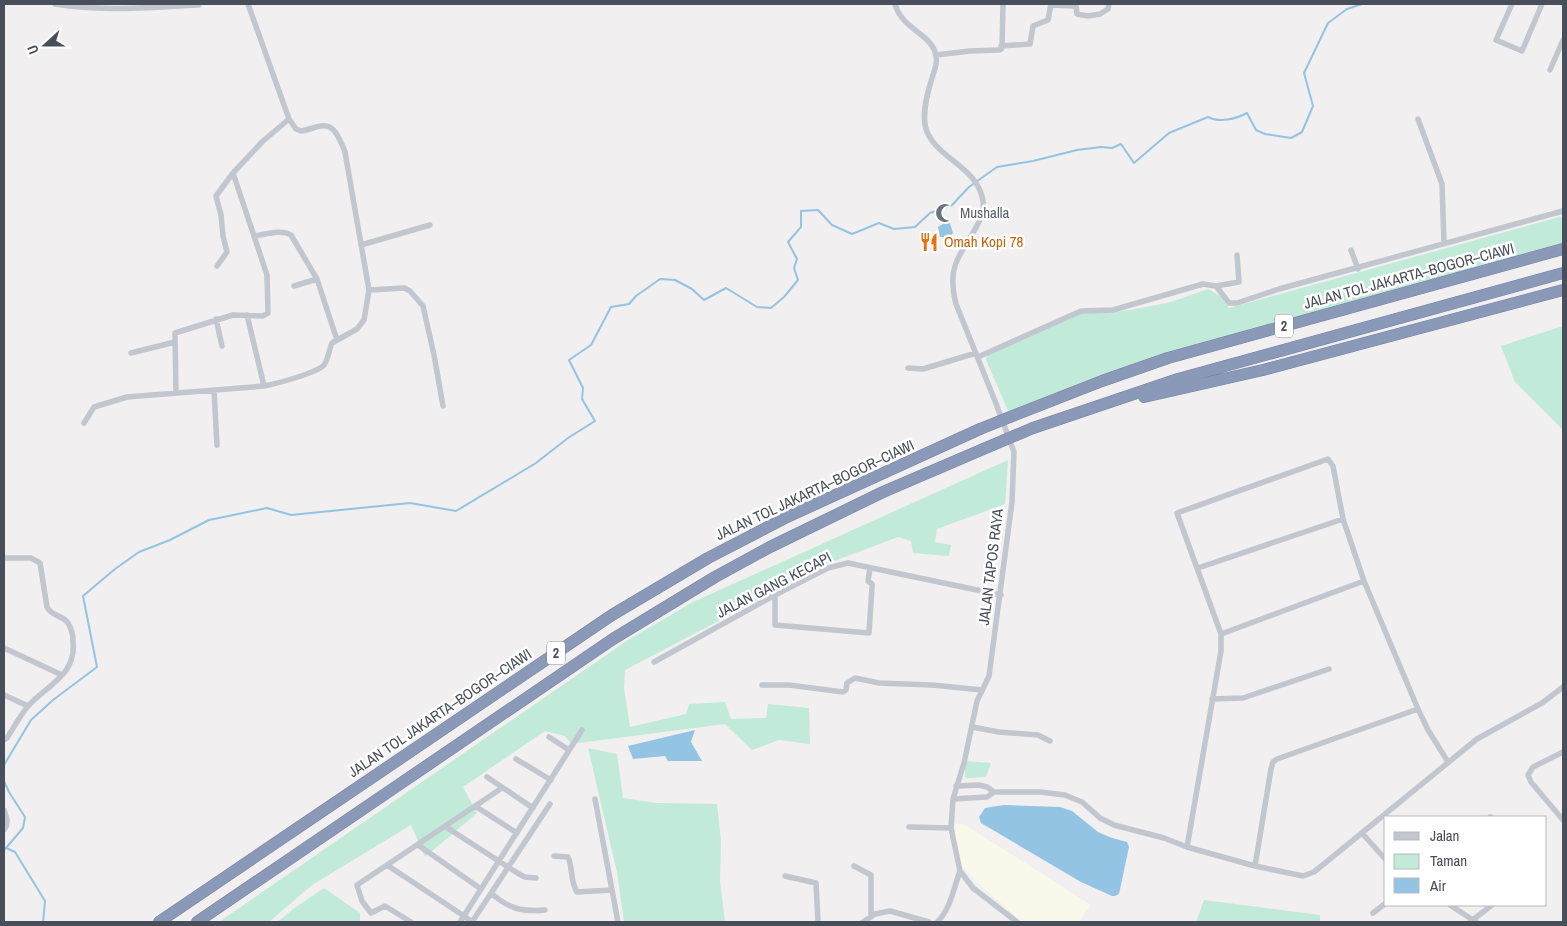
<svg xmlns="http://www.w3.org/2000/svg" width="1567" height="926" viewBox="0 0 1567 926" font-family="'Archivo Narrow',sans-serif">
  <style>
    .commercial { fill: #faf8ea }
    .green { fill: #c1ead9 }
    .water { fill: #93c4e3 }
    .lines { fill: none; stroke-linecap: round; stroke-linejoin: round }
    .stream { stroke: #93c4e3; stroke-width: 2 }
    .motorway-casing { stroke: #7684a4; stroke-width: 12 }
    .minor { stroke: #c1c6cf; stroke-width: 5.5 }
    .motorway { stroke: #8b99b9; stroke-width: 11 }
    .motorway-bridge-casing { stroke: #7684a4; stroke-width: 12; stroke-linecap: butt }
    .motorway-bridge { stroke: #8b99b9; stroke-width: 11 }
    .labels { text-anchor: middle; stroke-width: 5; stroke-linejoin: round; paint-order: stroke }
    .shield { fill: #fff; stroke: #80848c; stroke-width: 1 }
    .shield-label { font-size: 14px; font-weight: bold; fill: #494f5a }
    .worship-label { font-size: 15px; fill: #5b616d; stroke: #fff; text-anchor: start }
    .food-label { font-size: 15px; fill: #c56008; stroke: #fff; text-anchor: start }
    .street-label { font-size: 15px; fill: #494f5a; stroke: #fff }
  </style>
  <rect width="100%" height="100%" fill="#f1efef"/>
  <path class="commercial" d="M956 823 967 826 1091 905 1079 922H1022L981 886 958 862 955 841Z"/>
  <path class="green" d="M1563 216V249L1168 358 1009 413 986 360 987 355 1081 312 1109 313 1136 309 1171 302 1208 289 1220 296 1229 308Z
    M1563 326V430L1515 382 1501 346Z
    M1008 460 1005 504 937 529 935 542 951 545 949 556 913 553 911 541 898 537 821 566 818 569 625 670 624 688 630 727 686 714 689 704 725 702 731 719 766 718 768 704 809 708 810 744 779 740 752 750 725 724 571 744 565 736 545 731 463 787 477 813 425 857 411 825 312 885 269 922H219L628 640 693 602Z
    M588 748 617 754 623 798 657 803 717 804 721 841 720 881 725 922H624L617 872Z
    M965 761 991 763 986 777 965 778Z
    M324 888 360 913V922H277L296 907Z
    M1204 900 1320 915V922H1196Z"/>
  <path class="water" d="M949 220 953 233 950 237H940L938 227Z
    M695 730 691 742 702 761H668L665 756 633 759 628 746Z
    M1004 805 1060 807 1072 811 1098 832 1112 838 1127 842 1129 847 1119 894 1115 896H1112L1081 882 981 823 979 817 985 808Z"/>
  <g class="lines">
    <path class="stream" d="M1448 4H1452
      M4 765 31 720 53 700 97 667 83 596 115 569 139 552 170 540 209 520 267 508 291 515 410 503 456 511 536 463 568 438 595 421 582 399 583 388 569 360 591 345 611 307 629 304 636 296 660 279 675 280 692 289 704 300 726 288 757 307 771 308 784 297 798 280 794 268 797 259 788 242 801 227V211L818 210 832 225 852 234 879 223 894 229 915 227 930 213 952 205 969 187 997 167 1033 161 1077 150 1101 147 1112 148 1121 144 1134 163 1169 133 1208 117C1219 123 1236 119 1247 113L1256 130 1265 134 1291 138 1302 132 1313 106 1304 73 1328 23 1347 9 1362 4
      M4 781 9 792 25 817 23 828 6 848 4 849
      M6 848 15 852 45 901 43 922"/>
    <g class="motorway-casing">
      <path id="motorway" d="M1144 397 1263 370 1563 290
        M1010 417 1102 381 1168 358 1563 249
        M1033 428 1178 379 1563 273
        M159 922 612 615 708 558 787 517 980 429
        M197 922 613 639 715 577 770 547 883 492 988 447"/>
    </g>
    <path class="minor" d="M55 4C104 12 150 7 199 5
      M895 4C902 30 933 34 936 56 938 64 934 71 932 78 927 94 920 119 928 134 941 160 978 168 983 201 986 223 961 245 955 266 951 278 953 292 956 304L995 401 1014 452 1012 502 989 676 977 701 964 763 953 799 951 828 960 871 973 888 1017 922
      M1512 4 1496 40 1522 51 1542 4
      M1051 5 1076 6 1077 14 1088 16 1100 14 1108 9 1109 4
      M1001 46 1030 44 1033 26 1048 20 1051 4
      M936 55 970 51 1000 50 1002 48 1003 4
      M1550 70 1563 40
      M1418 119 1442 184 1444 243
      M255 236C267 234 281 229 291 235L317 279 337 340
      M361 245 430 225
      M1351 250 1358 269
      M217 266 227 252 223 236 221 215 216 196 233 173
      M294 286 317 279
      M1216 286 1239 282 1237 255
      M369 290 404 288 410 291 423 306 434 355 443 406
      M247 315 264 386
      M216 319 222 346
      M131 353 175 342
      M978 357 1081 311 1113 310 1203 284 1216 286 1229 303H1237L1279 289 1563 211
      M908 368 923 369 976 353
      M214 390 217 445
      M176 393 175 333 233 315 263 316 268 313 267 275 233 173 263 141 289 119
      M84 423 94 407 127 397 264 386C275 384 317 373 324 365 328 360 329 350 332 343L357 329 364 320 369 290 345 152C341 142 335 123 321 126 314 127 308 130 301 131L296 129 289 119 248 4
      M4 558H31L40 563 47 607C52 617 63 615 68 623 71 628 73 636 73 641 77 674 48 685 29 705 21 714 14 727 7 738L4 740
      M1198 568 1343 519
      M775 595V625L869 633 872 587V584L868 581 870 568
      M1221 634 1364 581
      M4 648 62 675
      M654 662 775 595 828 568 848 563 1001 595
      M762 685H789L843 692 846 690 847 683 855 678 879 683 932 685 982 690
      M4 695 28 706
      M1212 699 1243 698 1329 669
      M972 727 999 732 1038 735 1050 741
      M549 737 569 750
      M1563 752 1533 767 1528 775 1531 782 1563 820
      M516 759 551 780
      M487 777 533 808
      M956 786 979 785 987 787 994 792H1040L1065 795 1082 802 1100 818 1114 825 1164 838 1187 847 1255 866 1303 876 1314 872 1477 739 1542 703 1563 687
      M595 799 618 922
      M953 799 987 797 994 792
      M475 806 517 833
      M4 810C7 818 9 823 4 830
      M1490 817H1491
      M446 827 519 874 525 877 536 878
      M909 827 951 828
      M1362 833 1386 860
      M418 845 481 889
      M1187 847 1221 651V634L1177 513 1328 459 1333 466 1343 519 1364 581 1418 709 1428 730 1448 762
      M554 856 568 857C573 868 570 881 577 892L612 890
      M387 865 464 916 472 922 550 804
      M854 866 871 875V917
      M1255 866 1271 769 1273 762 1277 759 1418 709
      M785 876 816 883 818 922
      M491 893C509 909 522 912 545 910
      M1450 905 1476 922
      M1373 913 1386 903
      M411 922 385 906 371 913 362 901 357 885 502 788
      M460 922 582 730
      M863 922 875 914 890 911 929 922
      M937 922C950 911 954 887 960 871
      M1470 922 1492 905"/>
    <use href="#motorway" class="motorway"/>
    <g class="motorway-bridge-casing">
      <path id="motorway-bridge" d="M980 429 1010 417
        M988 447 1033 428"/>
    </g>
    <use href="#motorway-bridge" class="motorway-bridge"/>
  </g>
  <defs>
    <g id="mosque-bare" transform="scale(1.5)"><path d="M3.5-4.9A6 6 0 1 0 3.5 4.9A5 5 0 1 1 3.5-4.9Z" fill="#6b7280" stroke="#fff" stroke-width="2.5" paint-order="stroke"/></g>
    <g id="restaurant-bare" transform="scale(1.5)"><path d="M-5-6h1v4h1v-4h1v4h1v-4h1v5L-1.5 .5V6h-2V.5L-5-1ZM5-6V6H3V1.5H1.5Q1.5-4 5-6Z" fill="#e8710a" stroke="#fff" stroke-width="2.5" paint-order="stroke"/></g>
  </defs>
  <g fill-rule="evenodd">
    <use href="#mosque-bare" x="945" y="213"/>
    <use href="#restaurant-bare" x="929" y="242"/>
  </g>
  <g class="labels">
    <g class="shield">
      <rect x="1275" y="314.5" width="18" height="23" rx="4"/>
      <rect x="547" y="641.5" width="18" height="23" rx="4"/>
    </g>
    <g class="shield-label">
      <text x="1284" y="331">2</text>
      <text x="556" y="658">2</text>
    </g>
    <g class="worship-label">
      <text x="960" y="218">Mushalla</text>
    </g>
    <g class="food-label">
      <text x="944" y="247">Omah Kopi 78</text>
    </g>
    <g class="street-label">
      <text transform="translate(1409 276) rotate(-15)" y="5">JALAN TOL JAKARTA–BOGOR–CIAWI</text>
      <text transform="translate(815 490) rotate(-25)" y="5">JALAN TOL JAKARTA–BOGOR–CIAWI</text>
      <text transform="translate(991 567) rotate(-83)" y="5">JALAN TAPOS RAYA</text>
      <text transform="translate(774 585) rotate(-27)" y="5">JALAN GANG KECAPI</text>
      <text transform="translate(440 713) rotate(-34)" y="5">JALAN TOL JAKARTA–BOGOR–CIAWI</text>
    </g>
  </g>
  <rect width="1567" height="926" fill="none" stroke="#494f5a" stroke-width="10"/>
  <rect x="1384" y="816" width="162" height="90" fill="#ffffff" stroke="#b6b9bd"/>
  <rect x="1394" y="832" width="25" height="8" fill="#c1c6cf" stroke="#b6b9bd"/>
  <text x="1430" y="841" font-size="15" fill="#494f5a">Jalan</text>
  <rect x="1394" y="854" width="25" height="15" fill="#c1ead9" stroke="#b6b9bd"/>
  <text x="1430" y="866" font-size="15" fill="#494f5a">Taman</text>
  <rect x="1394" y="878" width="25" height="15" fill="#93c4e3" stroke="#b6b9bd"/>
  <text x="1430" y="891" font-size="15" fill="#494f5a">Air</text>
  <g transform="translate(45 45) rotate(249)" stroke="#ffffff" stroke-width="4" paint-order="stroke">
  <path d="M0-4L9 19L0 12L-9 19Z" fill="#494f5a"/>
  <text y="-8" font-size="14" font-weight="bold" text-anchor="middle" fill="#494f5a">U</text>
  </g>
</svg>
